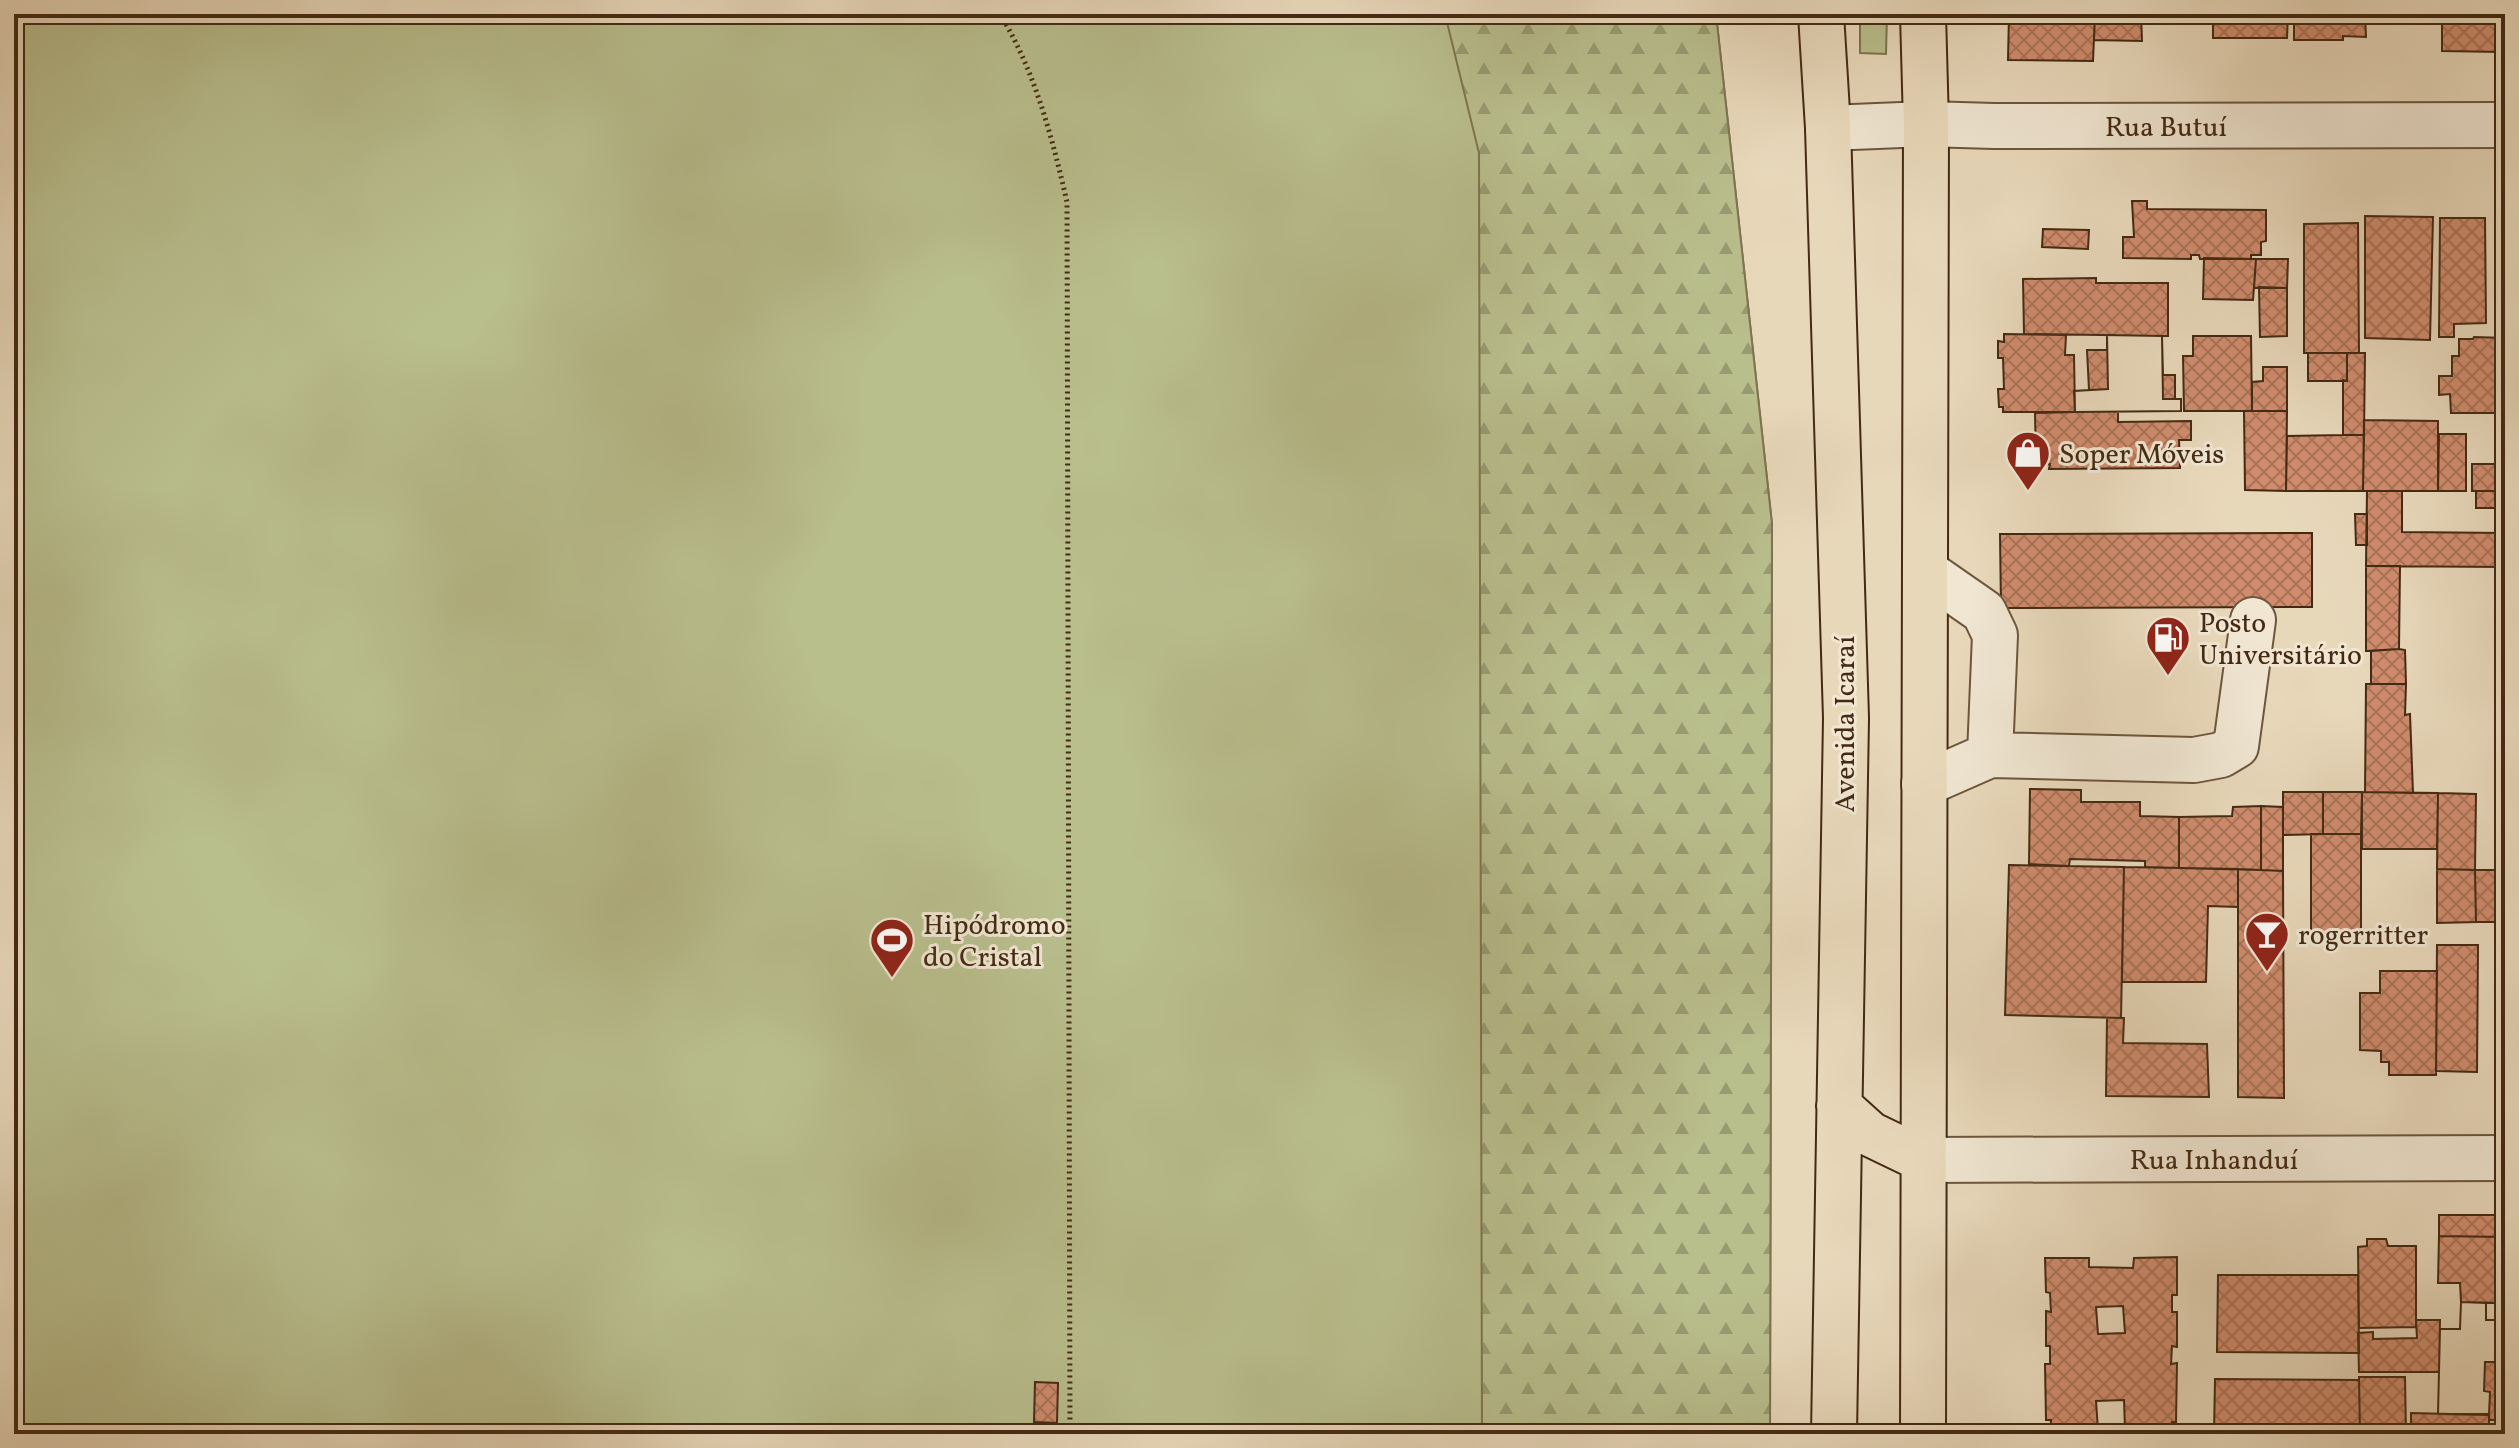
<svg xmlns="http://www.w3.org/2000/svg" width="2519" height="1448" viewBox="0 0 2519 1448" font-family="Vollkorn,serif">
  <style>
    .grass { fill: #b9be8d; stroke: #7e7450; stroke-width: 2 }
    .forest { fill: url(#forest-firs); stroke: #7e7450; stroke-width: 2 }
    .building { fill: url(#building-cross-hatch); stroke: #442a14; stroke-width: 2; fill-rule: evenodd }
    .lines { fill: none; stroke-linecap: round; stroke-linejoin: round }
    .minor-casing { stroke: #6d563e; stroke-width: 48 }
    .major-casing { stroke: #442a14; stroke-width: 48 }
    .path { stroke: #442a14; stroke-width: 5; stroke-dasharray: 2 4; stroke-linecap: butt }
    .minor { stroke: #f0e6d2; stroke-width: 44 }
    .major { stroke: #e8d8ba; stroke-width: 44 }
    .labels { text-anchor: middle; stroke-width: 6; stroke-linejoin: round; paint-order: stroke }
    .street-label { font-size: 28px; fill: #442a14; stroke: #f0e6d2 }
    .poi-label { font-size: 28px; fill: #442a14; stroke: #f0e6d2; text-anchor: start }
  </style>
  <defs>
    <pattern id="forest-firs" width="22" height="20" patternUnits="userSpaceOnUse" patternTransform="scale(2)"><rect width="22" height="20" fill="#b9be8d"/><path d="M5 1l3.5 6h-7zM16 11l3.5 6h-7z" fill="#989b72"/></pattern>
    <pattern id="building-cross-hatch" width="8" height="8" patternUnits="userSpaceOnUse" patternTransform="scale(2)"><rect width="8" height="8" fill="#d08c6d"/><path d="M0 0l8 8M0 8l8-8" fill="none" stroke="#aa7358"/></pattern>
  </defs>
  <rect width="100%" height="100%" fill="#e8d8ba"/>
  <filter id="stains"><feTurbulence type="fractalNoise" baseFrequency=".0025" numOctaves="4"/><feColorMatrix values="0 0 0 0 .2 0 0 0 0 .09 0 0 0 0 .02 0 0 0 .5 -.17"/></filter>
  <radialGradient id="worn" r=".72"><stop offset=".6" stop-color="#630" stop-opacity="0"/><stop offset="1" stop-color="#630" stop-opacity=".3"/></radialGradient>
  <path class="grass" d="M14 14H1716L1772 524 1770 1434H14Z
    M1860 14H1887L1886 54 1860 53Z"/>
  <path class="forest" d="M1445 14H1716L1772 524 1770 1434H1482L1479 153Z"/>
  <path class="building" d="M2009 14H2095L2093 61 2008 60Z
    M2095 14H2141L2142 41 2094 40Z
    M2213 14H2288L2287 38H2213Z
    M2294 14H2365L2366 37 2343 36V40H2294Z
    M2442 14H2505V44H2501L2502 52 2442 51Z
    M2132 201H2147V209L2266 210V241L2261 242V255H2251V259H2200L2199 255H2191V259L2123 258V237H2134Z
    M2365 216 2433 217 2430 340 2365 338Z
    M2440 218H2485L2486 323 2454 324V337H2439Z
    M2358 223 2359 353H2304V224Z
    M2043 229 2089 230 2088 249 2042 247Z
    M2503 233H2505V278H2503Z
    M2204 258 2256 259 2253 300 2203 299Z
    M2256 259H2288L2287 288H2254Z
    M2096 278V283H2168V336L2024 334 2023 279Z
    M2259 287 2287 288V336L2260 337Z
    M2004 334 2066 335 2065 355H2074L2075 412H2003V407H1999L1998 389H2004L2003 358H1998V341L2004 342Z
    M2107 335 2162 336 2163 375H2175V399H2181V411L2075 412 2074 391 2089 390 2087 350H2107Z
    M2107 335 2162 336 2163 399H2181V411L2075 412 2074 391 2108 389Z
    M2193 336H2251L2252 411H2184L2183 356H2193Z
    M2474 337 2505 338V413H2451L2450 394 2439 395V376H2452V356H2459V339H2473Z
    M2308 353H2347V381H2308Z
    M2347 353H2365L2364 435H2343V380L2347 381Z
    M2263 367H2287V411H2252V382L2263 381Z
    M2244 411H2287L2286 491 2245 490Z
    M2075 412H2118V422L2191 421V440H2179L2180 468 2049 469 2050 464 2036 465 2035 413Z
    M2364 420 2438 421V491H2363Z
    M2439 434H2466V491H2438Z
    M2343 435H2364L2363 491H2286L2287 436Z
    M2472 464H2505V491H2472Z
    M2367 491H2402V532L2505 533V567L2366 566Z
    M2476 491H2505V508H2476Z
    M2355 514H2367V545H2356Z
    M2312 533V607L2001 608 2000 534Z
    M2366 566H2400L2399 649 2366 651Z
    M2399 649 2405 650 2406 684H2371V651Z
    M2366 684H2406L2405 715 2410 714 2413 793 2365 792Z
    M2030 789 2081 790V802H2140V816L2179 817V868L2145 867V861L2070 859 2069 866 2029 864Z
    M2283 792H2323V834L2283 835Z
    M2323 792H2362L2361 834H2323Z
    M2362 792 2438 793 2437 849H2362Z
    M2438 793 2476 794 2475 870 2437 869Z
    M2261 806 2283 807V871L2261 870Z
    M2261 806V870L2179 868V817L2232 816 2233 807Z
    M2311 834H2361V932L2311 933Z
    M2009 865 2124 867 2121 1018 2005 1015Z
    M2124 867 2238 869V907L2208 906 2206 982H2122Z
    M2238 869 2283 871 2284 1098 2238 1097Z
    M2437 869 2475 870 2476 922 2437 923Z
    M2475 870H2505V922H2476Z
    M2437 945H2478L2477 1072 2436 1071Z
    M2500 945H2505V1071H2500Z
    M2380 971H2437L2436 1075H2389V1062H2381V1051L2360 1050V993H2380Z
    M2107 1018H2124L2123 1043 2207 1044 2209 1097 2106 1096Z
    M2439 1215H2505V1237L2439 1236Z
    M2439 1236 2505 1237 2503 1303 2461 1302 2460 1283H2438Z
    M2367 1239H2386L2388 1246H2416V1327L2359 1328 2358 1247 2367 1246Z
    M2177 1257V1295H2172V1312H2177V1347L2172 1346 2171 1364 2177 1363 2176 1422H2172L2171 1434H2050L2051 1420H2046L2045 1364H2050V1346H2046V1311L2051 1312 2050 1293 2046 1292 2045 1258H2089V1267L2133 1268 2134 1258ZM2123 1306 2125 1333 2098 1334 2096 1307ZM2124 1400 2125 1429 2098 1430 2096 1401Z
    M2218 1275H2358L2359 1353 2217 1352Z
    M2461 1302 2486 1303V1320H2503L2502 1420H2489V1415L2438 1414 2440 1329H2460Z
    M2461 1302 2486 1303V1320H2503L2502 1362H2485L2484 1391 2490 1392 2489 1414H2438L2440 1329H2460Z
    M2416 1320H2440L2439 1372H2359L2358 1333 2373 1332V1339L2417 1338Z
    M2502 1372H2505V1434H2502Z
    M2359 1377H2405L2406 1434H2360Z
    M2215 1379 2359 1380 2360 1434H2214Z
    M1035 1382 1058 1383 1057 1423 1034 1422Z
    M2411 1413 2489 1415V1434H2411Z"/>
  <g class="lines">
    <g class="minor-casing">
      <path id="minor" d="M1828 128 1926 124 1994 126 2505 125
        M1990 755 2194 760 2221 755 2236 746 2253 620
        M1924 784 1990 755 1995 635 1984 612 1925 571
        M1924 1160 2505 1158"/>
    </g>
    <g class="major-casing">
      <path id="major" d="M1821 14 1828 128 1846 718 1834 1434
        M1923 14 1926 124 1923 1434
        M1839 1106 1870 1134 1924 1160"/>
    </g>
    <path class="path" d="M1000 14C1035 71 1052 137 1067 202L1070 1434"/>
    <use href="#minor" class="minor"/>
    <use href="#major" class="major"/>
  </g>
  <defs>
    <g id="shop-pin" transform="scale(2.3)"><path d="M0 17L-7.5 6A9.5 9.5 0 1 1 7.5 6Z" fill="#8f2418" stroke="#f0e6d2"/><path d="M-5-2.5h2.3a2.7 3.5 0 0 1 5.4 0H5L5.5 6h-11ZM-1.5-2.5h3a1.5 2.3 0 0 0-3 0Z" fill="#fff"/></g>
    <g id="fuel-pin" transform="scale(2.3)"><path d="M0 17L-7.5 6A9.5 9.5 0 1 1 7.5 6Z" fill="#8f2418" stroke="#f0e6d2"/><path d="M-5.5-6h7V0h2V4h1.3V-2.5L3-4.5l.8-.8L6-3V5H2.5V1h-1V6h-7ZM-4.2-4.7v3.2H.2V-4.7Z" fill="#fff"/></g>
    <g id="bar-pin" transform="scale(2.3)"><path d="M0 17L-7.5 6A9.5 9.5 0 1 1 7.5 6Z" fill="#8f2418" stroke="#f0e6d2"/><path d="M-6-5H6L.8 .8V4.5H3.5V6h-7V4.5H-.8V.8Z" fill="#fff"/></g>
    <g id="stadium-pin" transform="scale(2.3)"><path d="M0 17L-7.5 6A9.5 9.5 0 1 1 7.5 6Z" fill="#8f2418" stroke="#f0e6d2"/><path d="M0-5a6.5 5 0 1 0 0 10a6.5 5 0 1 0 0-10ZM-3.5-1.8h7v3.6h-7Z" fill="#fff"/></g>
  </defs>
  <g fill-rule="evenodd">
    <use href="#shop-pin" x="2028" y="453"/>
    <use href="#fuel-pin" x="2168" y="638"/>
    <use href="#bar-pin" x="2267" y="934"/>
    <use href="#stadium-pin" x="892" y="940"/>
  </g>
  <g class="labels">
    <g class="street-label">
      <text x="2166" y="136">Rua Butuí</text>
      <text transform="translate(1844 724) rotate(-90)" y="10">Avenida Icaraí</text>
      <text x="2214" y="1169">Rua Inhanduí</text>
    </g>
    <g class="poi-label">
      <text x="2059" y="463">Soper Móveis</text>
      <text x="2199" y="632">Posto<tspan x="2199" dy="32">Universitário</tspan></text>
      <text x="923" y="934">Hipódromo<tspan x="923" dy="32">do Cristal</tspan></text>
      <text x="2298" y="944">rogerritter</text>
    </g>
  </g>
  <rect width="2519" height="1448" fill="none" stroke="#e8d8ba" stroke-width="48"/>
  <rect x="16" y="16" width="2487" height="1416" fill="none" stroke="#442a14" stroke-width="4"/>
  <rect x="24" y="24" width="2471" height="1400" fill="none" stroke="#442a14" stroke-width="2"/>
  <rect width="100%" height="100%" filter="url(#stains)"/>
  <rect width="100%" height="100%" fill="url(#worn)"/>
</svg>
